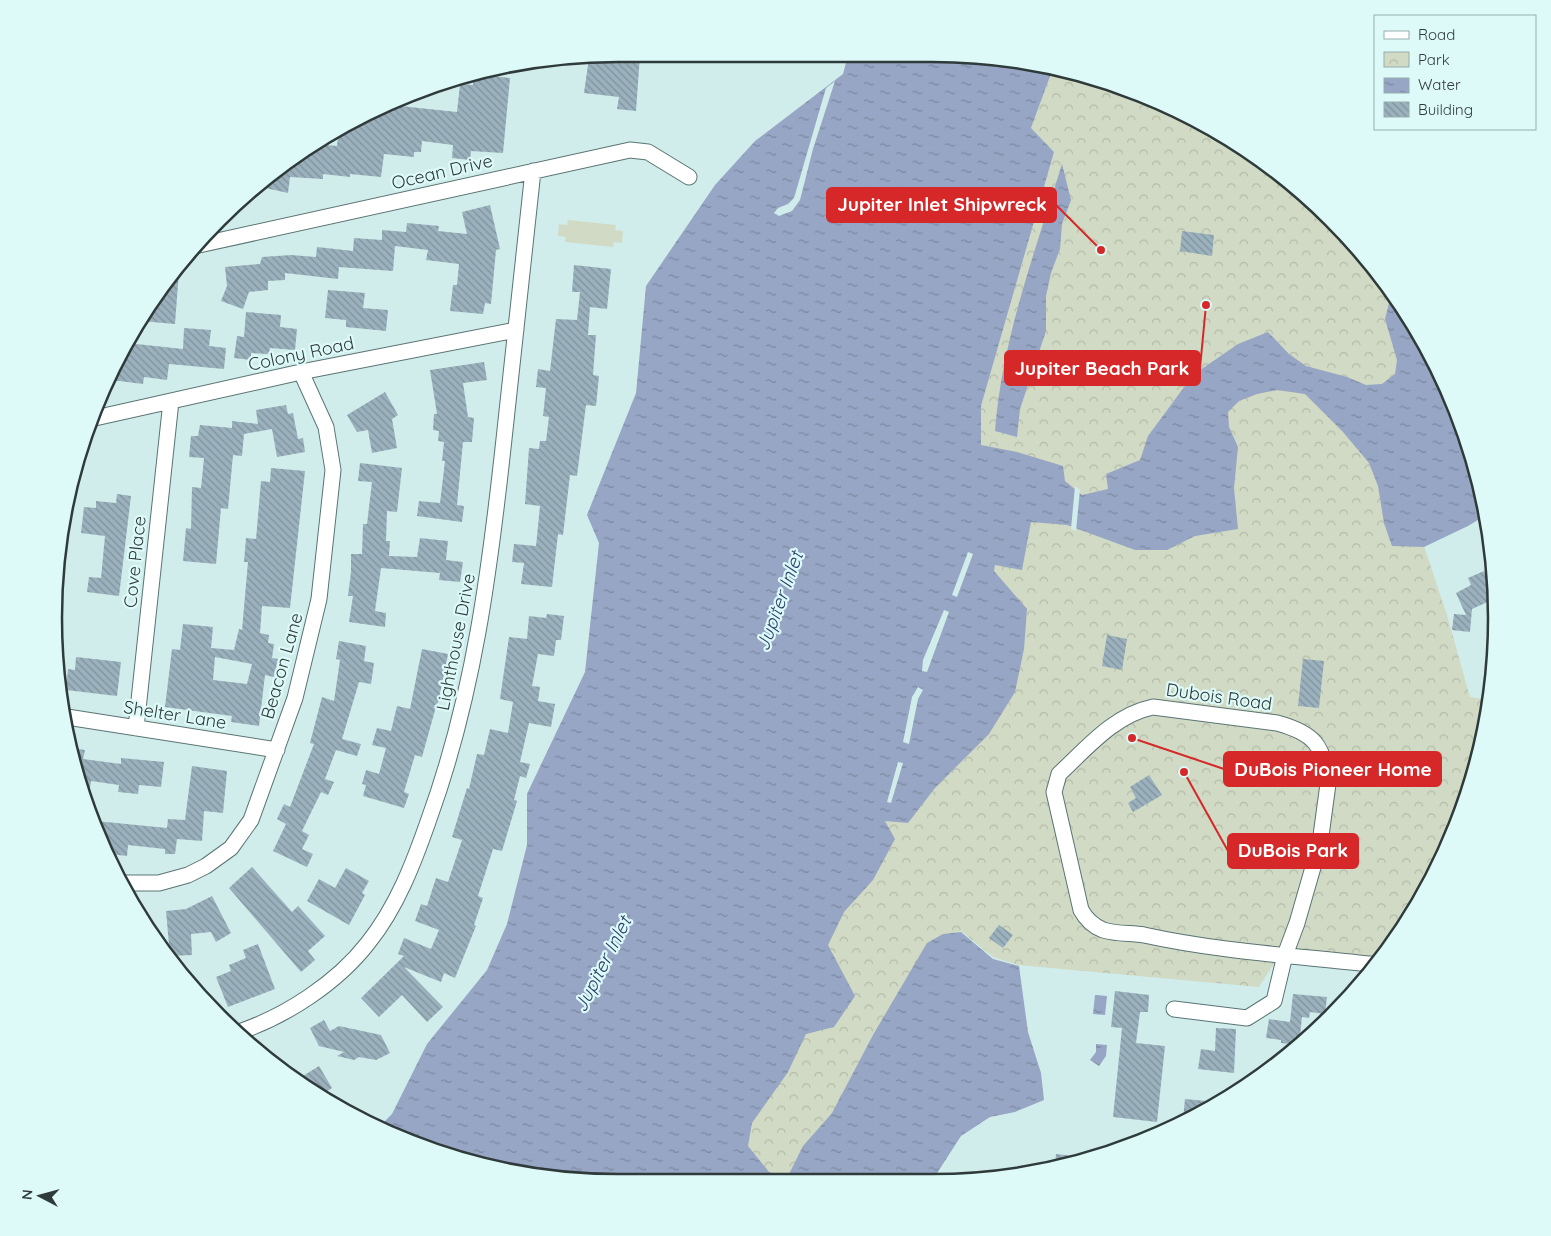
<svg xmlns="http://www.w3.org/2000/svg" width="1551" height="1236" viewBox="0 0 1551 1236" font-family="Quicksand,sans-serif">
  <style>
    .green { fill: #d1dac4 }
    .park { fill: url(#park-crowns) }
    .water { fill: url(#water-ripples) }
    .pier { fill: #d0edec }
    .building { fill: url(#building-back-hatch); fill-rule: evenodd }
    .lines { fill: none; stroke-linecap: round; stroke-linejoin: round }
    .street-casing { stroke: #5a7473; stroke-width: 17 }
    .street { stroke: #fff; stroke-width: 15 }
    .labels { text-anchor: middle; stroke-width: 4.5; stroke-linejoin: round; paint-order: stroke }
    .street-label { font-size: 18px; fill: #2f3a3a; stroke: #ddfaf9 }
    .water-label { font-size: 19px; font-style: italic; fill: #2c406a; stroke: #ddfaf9 }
    .rim { fill: none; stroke: #2f3a3a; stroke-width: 2.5 }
    .leader { fill: none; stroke: #d62828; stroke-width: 2 }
    .callout-dot { fill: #d62828; stroke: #ddfaf9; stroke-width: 2 }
    .callout { fill: #d62828; stroke: #d62828; stroke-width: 2 }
    .callout-label { font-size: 19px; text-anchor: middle; font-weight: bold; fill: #fff }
  </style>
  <defs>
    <pattern id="park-crowns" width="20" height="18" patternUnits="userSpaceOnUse" patternTransform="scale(1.25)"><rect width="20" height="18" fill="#d1dac4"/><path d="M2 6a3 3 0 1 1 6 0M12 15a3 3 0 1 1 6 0" fill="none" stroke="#b4bca9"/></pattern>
    <pattern id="water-ripples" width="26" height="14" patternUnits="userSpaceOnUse" patternTransform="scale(1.25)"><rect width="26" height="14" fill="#96a6c4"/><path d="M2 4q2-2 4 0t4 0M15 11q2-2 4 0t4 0" fill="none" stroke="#7b88a0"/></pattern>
    <pattern id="building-back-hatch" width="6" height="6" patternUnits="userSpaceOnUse" patternTransform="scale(1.25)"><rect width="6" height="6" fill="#9bb2be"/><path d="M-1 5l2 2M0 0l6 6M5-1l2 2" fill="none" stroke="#7f929b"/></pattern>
  </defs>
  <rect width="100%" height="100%" fill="#d0edec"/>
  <path class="green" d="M568 220 616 225 615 230 623 231 622 243 614 242 613 247 565 242 566 237 558 236 559 224 567 225Z"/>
  <path class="park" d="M1052 71 1115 84 1215 129 1305 194 1380 274 1422 336 1467 437 1422 540 1447 615 1470 697 1489 700 1478 764 1439 868 1380 962 1276 960 1259 987 1018 965 993 957 961 931 930 941 820 1135 787 1179 769 1174 747 1147 751 1123 789 1020 883 820 981 445V406L1054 152 1031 128Z"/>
  <path class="water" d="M848 55H970L1052 71 1031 128 1054 152 981 406V445L1017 452 1063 466 1065 481 1082 495 1108 489 1106 474 1140 460 1148 436 1193 375 1238 344 1268 332 1289 354 1306 366 1347 377 1366 385 1382 384 1395 374 1397 360 1385 319 1392 291 1422 336 1467 437 1486 515 1468 526 1424 547 1392 546 1384 523 1378 486 1369 463 1343 432 1305 394 1277 390 1257 394 1239 401 1228 412 1229 427 1238 447 1234 488 1238 529 1195 536 1167 550H1135L1067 525 1031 522 1022 570 995 565 994 571 1027 609 1024 649 1015 692 989 734 935 788 908 823 885 821 895 839 873 880 844 912 828 945 855 996 834 1027 806 1034 788 1072 752 1123 748 1146 769 1172 787 1178 803 1146 832 1113 873 1035 927 943 943 934 961 932 993 959 1019 966 1028 1032 1041 1073 1044 1100 1015 1112 990 1117 961 1136 932 1181 618 1182 508 1171 402 1139 380 1126 392 1114 427 1044 487 970 507 924 527 845V794L585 672 599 543 587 515 636 393 646 286 715 185 755 141 843 74Z
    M1062 164 1071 200 1062 224 1060 249 1051 273 1046 296V331L1020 409 1017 437 995 431C1002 339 1035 252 1062 164Z
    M1095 995 1107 996 1105 1015 1093 1014Z
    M1096 1044 1107 1045 1106 1056 1099 1066 1090 1060 1096 1052Z"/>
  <path class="pier" d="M835 81 813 149 800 200 792 211 779 216 774 213 778 208 788 204 794 198 826 88Z
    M1075 486 1080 490 1076 531 1071 529Z
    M968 552 973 554 957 597 952 595Z
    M944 610 949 612 927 672 922 671 923 660Z
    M918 687 923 690 918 699 909 744 903 742 912 697Z
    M898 762 903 763 891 803 887 802Z"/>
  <path class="building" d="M618 54 640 55 636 111 617 109 619 97 584 93 589 58Z
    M474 74 510 78 503 153 471 151 470 160 452 158 453 145 422 141 421 152H414V157L384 154 381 177 350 174V177L323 174V179L290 177 288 193 261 187 317 144 337 146 339 128 388 108 399 109 400 106 457 112 460 84 473 85Z
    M490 205 500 249 496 250 491 304 485 303 483 314 450 311 453 285H457L459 264 426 260 428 250 395 246 393 271 339 267 338 279 285 273V280L268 281V290L249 292 243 309 221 301 227 286 225 267 260 264 262 257 291 255 316 257 317 247 353 251 354 238 382 240V230L406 232 407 223 439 226 438 231 467 234 462 212Z
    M1182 231 1214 235 1212 256 1180 251Z
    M574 265 611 269 607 309 590 307 588 335H596L593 375 599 376 596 406 586 405 577 476 570 475 563 535 558 534 552 587 521 584 524 563 512 562 514 544 536 546 540 506 525 504 529 448 539 449 540 441H546L549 417 543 416 546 388 536 387 538 369 550 371 556 319 577 320 580 292H572Z
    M179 271 175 324 141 321 159 297Z
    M328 290 365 293 363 308 388 310 386 331 346 327V320L325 318Z
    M246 312 281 315 280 327 297 329 295 350 270 348 269 354 251 353V360L234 358 237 336 244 337Z
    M184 328 211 330 209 346 226 348 224 369 169 364 167 380 144 377 143 384 111 380 127 343 183 349Z
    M484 362 487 380 463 383 468 417 474 418 472 442H463L457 505 464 506 462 522 417 516 419 501 440 503 445 461H442L444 442 438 441 439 431 433 430 434 414H437L430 370Z
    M385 392 398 415 392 419 397 448 372 453 368 430 357 432 347 415Z
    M286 405 288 414 293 413 298 439 303 438 305 452 277 457 272 429 244 434 242 456 233 455 228 509 221 508 216 564 183 561 186 528 191 529 192 487 201 488 204 458 189 457 191 436H198L200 425 232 428V421L258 424 256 410Z
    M360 463 402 468 397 512 387 511 386 541H390L389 556 417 557 420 538 448 541 446 560 463 562 460 582 439 580 440 573 381 568 375 611 386 613 385 627 349 622 353 596H348L351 572V554H362L363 524H367L372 482 358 481Z
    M271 468 305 471 290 608 262 606 260 633 269 635 268 643 274 644 272 658 278 659 274 677 265 675 259 726 231 722 232 716 165 707 172 649 180 650 183 624 213 627 211 648 234 650 239 629 242 630 248 562H244L246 538 256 539 261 481 270 482ZM215 657 252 664 247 684 213 680Z
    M117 494 131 496 119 596 87 592 89 577 101 578 105 536 81 533 84 507 96 508V501L116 503Z
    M1484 571 1486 576 1493 573 1494 599 1472 609 1470 632 1452 630 1454 614 1466 615 1456 593 1471 585 1468 578Z
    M547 614 564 616 561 640H556L554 656 538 654 532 686 540 687 538 701 555 704 551 727 529 723 520 762 530 764 526 778 520 776 514 800 517 801 502 851 493 849 478 896 483 898 474 925 476 926 455 978 444 973 441 982 404 967 443 1007 427 1022 402 995 379 1017 361 998 404 956 398 954 404 938 431 949 439 930 415 921 421 904 427 906 436 878 448 882 462 840 452 837 467 788 469 789 477 754 484 755 490 729 508 733 513 702 500 699 509 637 527 639 529 616 546 618Z
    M1107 635 1127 639 1122 670 1102 666Z
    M339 641 366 646 364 661 374 663 371 684 359 682 342 739 361 744 357 756 336 750 325 779 334 782 328 795 321 792 302 831 309 835 302 849 313 854 307 867 273 851 286 824 277 819 284 804 290 807 314 744 310 743 322 697 334 701 340 660 336 659Z
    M422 649 448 654 438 703H437L422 757 415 755 404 792 409 794 404 808 363 796 366 785 362 784 366 770 379 774 386 748 372 745 377 728 391 731 397 706 410 709Z
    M76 657 121 662 117 696 66 690 68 669 75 670Z
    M1303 659 1324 661 1319 708 1298 706Z
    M71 748 85 750 83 759 121 764V758L164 762 161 787 139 785 138 794 118 792 119 785 91 781 88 801 73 764Z
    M192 766 227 771 223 813 204 811 202 841 177 839 175 854H165V849L128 845 127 856 110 854 96 821 167 828 168 819 185 820Z
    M1149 775 1162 795 1133 812 1128 803 1136 798 1130 787Z
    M252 867 292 912 298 906 325 936 308 951 315 960 301 972 229 888Z
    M346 868 369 881 362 893 365 895 349 925 307 901 319 879 335 888Z
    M212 896 231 933 216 942 211 932 191 934 192 955 170 956 166 911 186 909Z
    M999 925 1013 935 1003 948 989 938Z
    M258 944 275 989 228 1007 216 977 231 971 229 965 246 958 243 950Z
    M1115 991 1149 995 1148 1012H1140L1136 1043 1165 1046 1157 1122 1113 1117 1122 1028 1111 1027Z
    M1293 994 1327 997 1325 1014 1310 1012 1309 1018 1302 1017 1299 1045 1281 1043V1040L1266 1038 1269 1019 1290 1022Z
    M324 1020 330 1031 339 1026 381 1035 390 1053 376 1060 359 1057 354 1060 337 1056 344 1052 319 1046 310 1028Z
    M1216 1028 1236 1029 1234 1073 1198 1069 1201 1049 1215 1051Z
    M319 1066 332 1088 323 1094 298 1079Z
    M1185 1099 1206 1101 1205 1111 1183 1120Z
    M1056 1154 1092 1158 1079 1163 1055 1167Z"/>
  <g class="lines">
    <g class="street-casing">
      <path id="street" d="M199 245 630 150 648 152 689 177
        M95 418 301 372 516 330
        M67 717 277 750
        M136 728 171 401
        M122 883H159L188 875 206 866 231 848 251 820 295 698 319 599 333 470 326 427 301 372
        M1174 1009 1247 1018 1274 1001 1285 955 1297 923 1320 843 1328 784C1324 745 1314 733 1277 723L1153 707C1114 715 1087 748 1059 774L1054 792 1081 910C1086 919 1093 926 1103 930 1116 934 1131 933 1144 935 1221 952 1300 956 1378 965
        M239 1032C286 1016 337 983 368 943 397 907 414 862 429 819 474 695 490 569 504 439 514 350 523 260 533 171"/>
    </g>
    <use href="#street" class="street"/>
  </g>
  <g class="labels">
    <g class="street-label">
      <text transform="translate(442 172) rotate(-13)" y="6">Ocean Drive</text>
      <text transform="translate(301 354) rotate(-12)" y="6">Colony Road</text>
      <text transform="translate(135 562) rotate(-84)" y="6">Cove Place</text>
      <text transform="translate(456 642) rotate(-79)" y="6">Lighthouse Drive</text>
      <text transform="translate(282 666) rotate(-74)" y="6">Beacon Lane</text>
      <text transform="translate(1219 697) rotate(8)" y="6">Dubois Road</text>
      <text transform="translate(175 715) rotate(9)" y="6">Shelter Lane</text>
    </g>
    <g class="water-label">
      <text transform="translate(779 601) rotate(-70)" y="7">Jupiter Inlet</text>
      <text transform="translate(602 964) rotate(-63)" y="7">Jupiter Inlet</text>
    </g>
  </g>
  <path d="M0 0H1551V1236H0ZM618 62H932A556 556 0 0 1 1488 618V618A556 556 0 0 1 932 1174H618A556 556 0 0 1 62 618V618A556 556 0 0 1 618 62Z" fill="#ddfaf9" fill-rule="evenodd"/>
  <path class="rim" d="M618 62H932A556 556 0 0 1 1488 618V618A556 556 0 0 1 932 1174H618A556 556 0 0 1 62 618V618A556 556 0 0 1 618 62Z"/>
  <path class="leader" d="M1101 250L1056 205M1206 305L1200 368M1132 738L1224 769M1184 772L1228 851"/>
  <g class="callout-dot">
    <circle cx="1101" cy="250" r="5"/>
    <circle cx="1206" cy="305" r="5"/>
    <circle cx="1132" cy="738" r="5"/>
    <circle cx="1184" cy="772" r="5"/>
  </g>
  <g class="callout">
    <rect x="827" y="188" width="229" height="34" rx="5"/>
    <rect x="1005" y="351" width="195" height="34" rx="5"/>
    <rect x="1224" y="752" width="217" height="34" rx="5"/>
    <rect x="1228" y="834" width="130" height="34" rx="5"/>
  </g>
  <g class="callout-label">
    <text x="942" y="211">Jupiter Inlet Shipwreck</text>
    <text x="1102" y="375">Jupiter Beach Park</text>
    <text x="1333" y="776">DuBois Pioneer Home</text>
    <text x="1293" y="857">DuBois Park</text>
  </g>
  <rect x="1374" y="15" width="162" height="115" fill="#ddfaf9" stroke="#97adad"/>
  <rect x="1384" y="31" width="25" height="8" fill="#ffffff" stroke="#97adad"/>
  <text x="1418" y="40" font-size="15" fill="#2f3a3a">Road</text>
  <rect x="1384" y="52" width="25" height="15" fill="url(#park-crowns)" stroke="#97adad"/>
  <text x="1418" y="65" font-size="15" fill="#2f3a3a">Park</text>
  <rect x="1384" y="78" width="25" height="15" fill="url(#water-ripples)" stroke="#97adad"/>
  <text x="1418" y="90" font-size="15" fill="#2f3a3a">Water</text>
  <rect x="1384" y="102" width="25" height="15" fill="url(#building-back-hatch)" stroke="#97adad"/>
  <text x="1418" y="115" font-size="15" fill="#2f3a3a">Building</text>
  <g transform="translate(40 1196) rotate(276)" stroke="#ddfaf9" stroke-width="4" paint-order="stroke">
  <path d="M0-4L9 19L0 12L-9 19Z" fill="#2f3a3a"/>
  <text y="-8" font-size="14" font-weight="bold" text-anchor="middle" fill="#2f3a3a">N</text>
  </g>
</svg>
